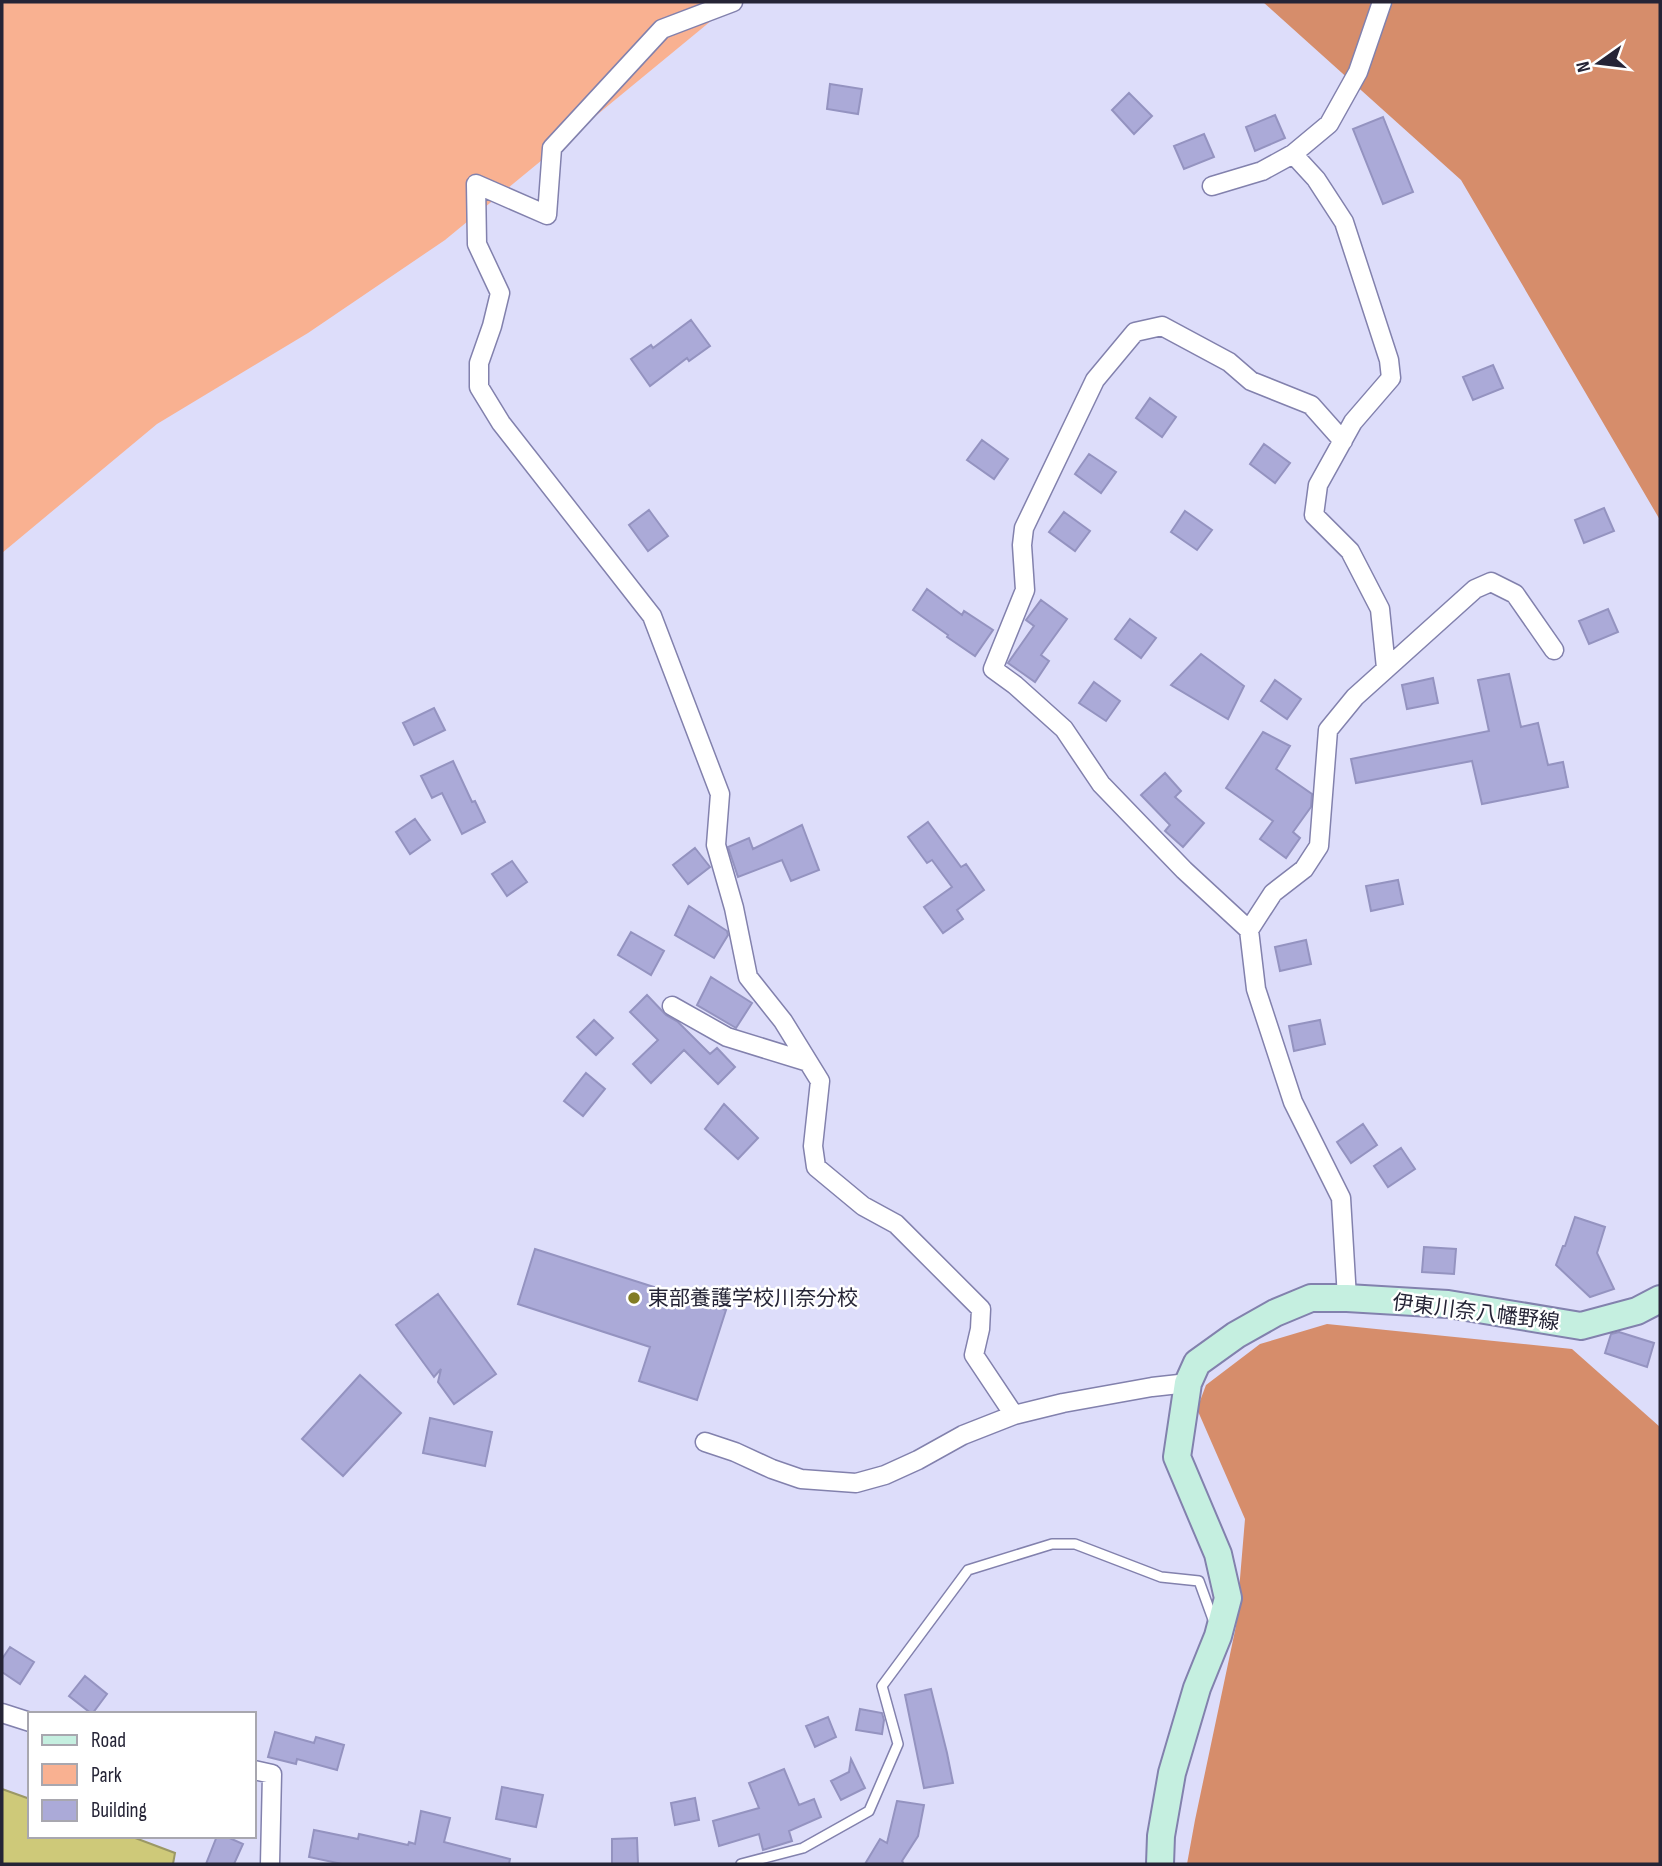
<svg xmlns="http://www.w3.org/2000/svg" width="1662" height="1866" viewBox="0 0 1662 1866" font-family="'Sofia Sans Condensed','Noto Sans JP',sans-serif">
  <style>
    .green { fill: #f9b191 }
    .forest { fill: #d68d6b }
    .water { fill: #cec979; stroke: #9b9865; stroke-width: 2 }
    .building { fill: #abaad8; stroke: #9493c0; stroke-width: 2 }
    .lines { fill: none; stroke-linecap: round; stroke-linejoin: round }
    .service-casing { stroke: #8281ad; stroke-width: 12 }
    .minor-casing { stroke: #8281ad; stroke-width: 21 }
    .secondary-casing { stroke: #8281ad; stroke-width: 30 }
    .service { stroke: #fff; stroke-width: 9 }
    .minor { stroke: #fff; stroke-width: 18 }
    .secondary { stroke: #c5efe0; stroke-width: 26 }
    .poi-dot { fill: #827c23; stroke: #fff; stroke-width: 2.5 }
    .labels { text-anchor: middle; stroke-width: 5; stroke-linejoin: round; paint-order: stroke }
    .poi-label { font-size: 21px; fill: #252436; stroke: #fff; text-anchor: start }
    .street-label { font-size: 21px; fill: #252436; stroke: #fff }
  </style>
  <rect width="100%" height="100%" fill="#ddddfa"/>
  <path class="green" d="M2 2H734L445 240 308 333 157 424 2 553Z"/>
  <path class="forest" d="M1263 2H1660V520L1461 180Z
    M1327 1324 1572 1349 1660 1427V1864H1187L1195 1820 1236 1626 1245 1519 1197 1409 1206 1385 1260 1344Z"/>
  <path class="water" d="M2 1789 30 1799V1836H130L175 1853 173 1864H2Z"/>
  <path class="building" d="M830 84 862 89 858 114 827 109Z
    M1129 93 1152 116 1134 134 1112 110Z
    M1275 115 1285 138 1255 151 1246 127Z
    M1383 117 1413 192 1383 204 1353 129Z
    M1204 134 1214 157 1184 169 1174 146Z
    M691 320 710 346 689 361 687 358 650 386 631 359 651 345 653 348Z
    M1493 365 1503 388 1473 400 1463 377Z
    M1150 398 1176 417 1162 437 1136 418Z
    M982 440 1008 459 994 479 967 460Z
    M1264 444 1290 463 1275 483 1250 464Z
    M1089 454 1116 472 1101 493 1075 474Z
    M1604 508 1614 531 1584 543 1575 520Z
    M649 510 668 536 648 551 629 525Z
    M1185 511 1212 530 1197 550 1171 532Z
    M1064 512 1090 531 1075 551 1049 532Z
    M927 589 962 615 964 611 993 630 975 656 947 637 948 635 913 610Z
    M1041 600 1067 619 1041 655 1049 661 1035 682 1008 663 1034 626 1026 620Z
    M1608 609 1618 632 1589 644 1579 621Z
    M1130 619 1156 638 1141 658 1115 639Z
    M1201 654 1244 686 1228 719 1171 685Z
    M1509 674 1521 727 1538 723 1548 765 1563 762 1568 787 1482 804 1472 761 1356 783 1351 759 1489 731 1478 680Z
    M1433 678 1438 703 1407 709 1402 685Z
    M1275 680 1301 699 1287 719 1261 701Z
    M1094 682 1120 701 1106 721 1079 703Z
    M434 708 445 730 414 745 403 723Z
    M1263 732 1290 746 1276 769 1312 794 1311 807 1293 832 1300 838 1286 858 1260 839 1273 821 1226 788Z
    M453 761 472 802 475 801 485 822 462 834 442 793 432 798 421 776Z
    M1165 773 1181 791 1175 797 1204 823 1183 847 1165 831 1170 825 1141 795Z
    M415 819 430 840 410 854 396 832Z
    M928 822 961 867 966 864 984 890 957 910 963 919 943 933 924 907 952 887 932 860 927 863 908 837Z
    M802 825 819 870 791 881 782 860 738 877 728 847 749 838 753 849Z
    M695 848 710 867 688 884 673 865Z
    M512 861 527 882 507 896 492 874Z
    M1398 880 1403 904 1371 911 1366 886Z
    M689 906 727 931 728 935 714 958 675 935Z
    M631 932 664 951 651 975 618 955Z
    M1306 940 1311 964 1280 971 1275 947Z
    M711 977 752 1003 736 1028 697 1005Z
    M647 995 666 1015 678 1022 710 1054 717 1048 735 1067 718 1084 684 1050 651 1083 633 1064 658 1040 630 1012Z
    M594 1020 613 1038 596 1055 577 1037Z
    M1320 1020 1325 1044 1294 1051 1289 1026Z
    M586 1073 605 1089 583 1116 564 1101Z
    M724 1104 758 1138 738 1159 705 1129Z
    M1363 1124 1377 1145 1351 1163 1337 1142Z
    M1401 1148 1415 1169 1388 1187 1374 1166Z
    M1575 1217 1605 1227 1597 1253 1614 1289 1590 1297 1556 1265 1563 1246H1565Z
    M1424 1247 1456 1249 1454 1274 1422 1272Z
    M535 1249 726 1310 697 1400 639 1381 650 1347 518 1304Z
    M438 1294 496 1374 454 1404 438 1382 441 1369 434 1377 396 1325Z
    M1619 1332 1654 1343 1647 1367 1605 1353 1611 1334Z
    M360 1375 401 1413 343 1476 302 1439Z
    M430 1418 492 1432 485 1466 423 1453Z
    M10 1647 34 1662 20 1684 2 1672V1659Z
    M85 1676 107 1694 92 1714 69 1696Z
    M931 1689 947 1753 953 1783 924 1788 905 1695Z
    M860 1709 882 1713 884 1720 882 1734 856 1730Z
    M828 1717 836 1737 815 1747 806 1726Z
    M275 1732 314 1743 316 1737 344 1745 337 1770 297 1759 296 1764 268 1757Z
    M851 1759 865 1788 841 1800 831 1781 849 1772Z
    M784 1769 799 1805 814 1799 821 1817 789 1831 792 1841 763 1850 759 1834 719 1846 713 1821 759 1808 749 1783Z
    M502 1787 543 1795 536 1827 496 1819Z
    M695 1798 699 1820 675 1825 671 1803Z
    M897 1801 924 1805 918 1836 902 1861 904 1864H865L880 1839 887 1843Z
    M421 1811 450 1818 444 1842 510 1859 509 1864H342L309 1857 314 1830 358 1839 359 1834 408 1845 409 1842 415 1844Z
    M217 1836H225L243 1844 234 1864H206Z
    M637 1838 638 1864H612V1839Z"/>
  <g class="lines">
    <g class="service-casing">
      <path id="service" d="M741 1864 803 1848 869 1811 898 1744 882 1686 968 1570 1052 1544H1075L1161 1577 1199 1581 1215 1625"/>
    </g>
    <g class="minor-casing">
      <path id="minor" d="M733 2 662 29 552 148 547 215 476 184 477 244 500 293 492 326 479 363V387L501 423 652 616 720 794 716 845 734 908 748 977 783 1021 820 1081 813 1146 816 1167 863 1206 896 1224 981 1309 980 1329 974 1355 1014 1415
        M1293 154 1316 179 1344 222 1389 360 1391 378 1353 422 1318 485 1314 515 1350 551 1380 609 1386 668
        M1212 186 1262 171 1293 154 1329 124 1358 72 1382 2
        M1249 930 1184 870 1101 784 1064 729 1015 685 993 669 1025 590 1022 545 1024 528 1095 380 1135 332 1162 326 1229 362 1251 381 1311 405 1343 441
        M672 1006 727 1037 808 1062
        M1347 1298 1341 1198 1293 1102 1256 989 1249 930 1273 893 1304 869 1319 846 1328 730 1355 697 1475 589 1491 582 1515 594 1554 650
        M705 1442 735 1452 772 1469 801 1479 856 1483 885 1475 918 1460 963 1435 1014 1415 1063 1403 1152 1387 1188 1383
        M2 1713 30 1722
        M254 1770 272 1774 270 1864"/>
    </g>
    <g class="secondary-casing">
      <path id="secondary" d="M1160 1864 1161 1836 1172 1773 1197 1688 1218 1636 1228 1598 1218 1554 1177 1457 1188 1383 1197 1363 1236 1335 1275 1313 1311 1298H1347L1448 1304 1581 1326 1637 1311 1660 1299"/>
    </g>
    <use href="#service" class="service"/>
    <use href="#minor" class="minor"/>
    <use href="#secondary" class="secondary"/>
  </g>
  <circle class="poi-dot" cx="634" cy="1298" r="7"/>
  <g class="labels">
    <g class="poi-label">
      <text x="648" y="1305">東部養護学校川奈分校</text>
    </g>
    <g class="street-label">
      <text transform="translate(1476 1312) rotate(7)" y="7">伊東川奈八幡野線</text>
    </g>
  </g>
  <rect width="1662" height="1866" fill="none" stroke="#252436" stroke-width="7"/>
  <rect x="28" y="1712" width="228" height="126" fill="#ffffff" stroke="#a8a7af" stroke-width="2"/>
  <rect x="42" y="1735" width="35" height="10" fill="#c5efe0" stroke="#a8a7af" stroke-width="2"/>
  <text x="91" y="1747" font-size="21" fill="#252436">Road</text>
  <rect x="42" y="1764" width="35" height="21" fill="#f9b191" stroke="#a8a7af" stroke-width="2"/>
  <text x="91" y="1782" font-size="21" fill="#252436">Park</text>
  <rect x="42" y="1800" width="35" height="21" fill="#abaad8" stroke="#a8a7af" stroke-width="2"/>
  <text x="91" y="1817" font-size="21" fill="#252436">Building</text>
  <g transform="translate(1599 63) rotate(256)" stroke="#ffffff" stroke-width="5" paint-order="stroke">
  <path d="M0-5L12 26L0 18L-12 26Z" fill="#252436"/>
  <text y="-10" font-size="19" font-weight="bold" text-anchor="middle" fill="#252436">N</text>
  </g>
</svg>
